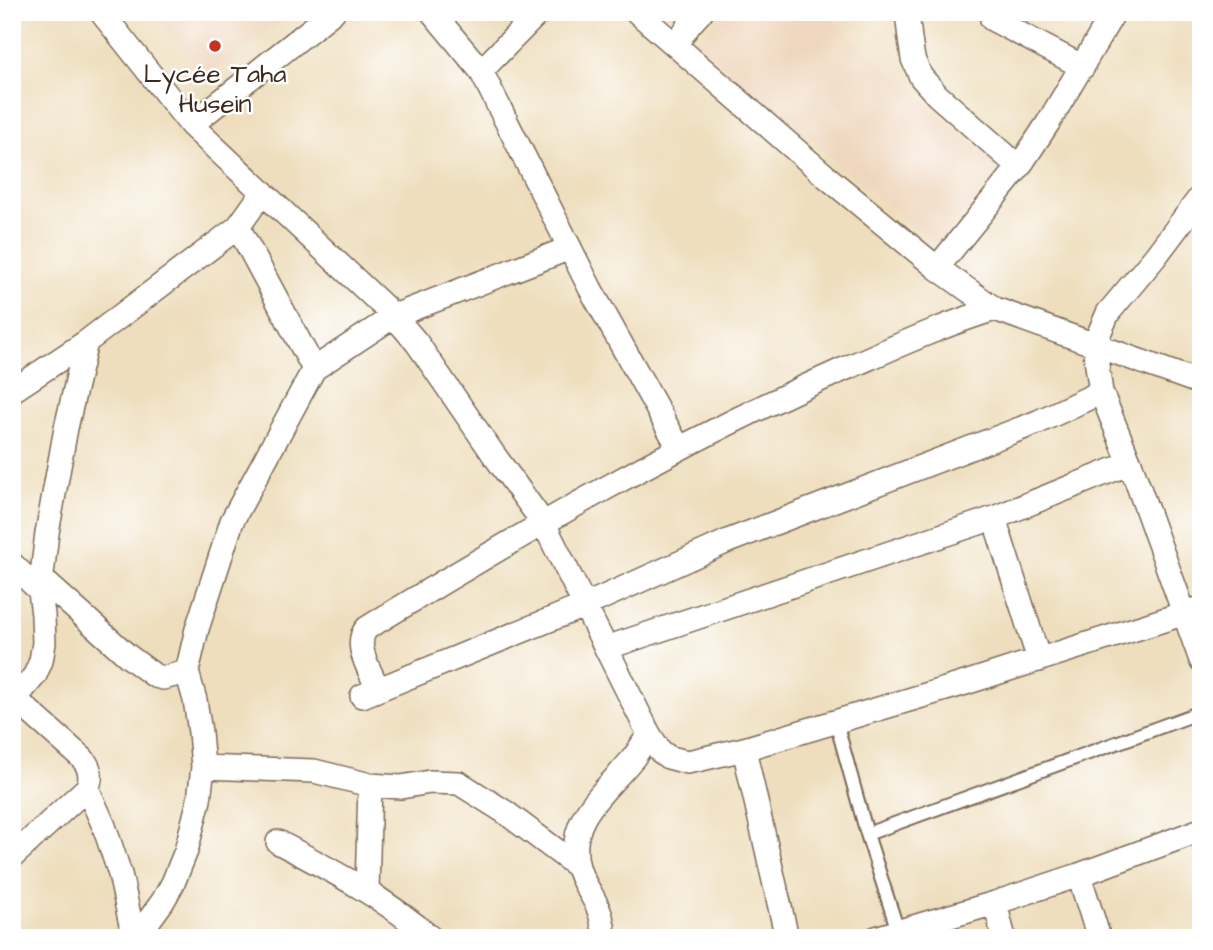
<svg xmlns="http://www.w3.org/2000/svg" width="1213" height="950" viewBox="0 0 1213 950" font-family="'Architects Daughter',sans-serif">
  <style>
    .built { fill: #efd6bc }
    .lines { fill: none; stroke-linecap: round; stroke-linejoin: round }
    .lane-casing { stroke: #7a6956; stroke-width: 16 }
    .street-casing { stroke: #7a6956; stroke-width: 26 }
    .lane { stroke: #fff; stroke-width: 12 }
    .street { stroke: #fff; stroke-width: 23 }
    .poi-dot { fill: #c8321e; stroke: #fff; stroke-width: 2.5 }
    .labels { text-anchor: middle; stroke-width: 5; stroke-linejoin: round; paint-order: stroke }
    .poi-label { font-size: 26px; fill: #3b2a1e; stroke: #fff }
  </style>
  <rect width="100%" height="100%" fill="#fff"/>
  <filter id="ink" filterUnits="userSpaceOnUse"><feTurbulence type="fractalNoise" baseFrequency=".0143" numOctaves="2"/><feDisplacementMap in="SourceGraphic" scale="14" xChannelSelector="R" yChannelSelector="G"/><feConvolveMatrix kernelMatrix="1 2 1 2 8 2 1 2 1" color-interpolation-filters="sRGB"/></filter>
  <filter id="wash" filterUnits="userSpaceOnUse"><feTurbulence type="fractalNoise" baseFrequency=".00686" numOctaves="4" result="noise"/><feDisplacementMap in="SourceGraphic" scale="28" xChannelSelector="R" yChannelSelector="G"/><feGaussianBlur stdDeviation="1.57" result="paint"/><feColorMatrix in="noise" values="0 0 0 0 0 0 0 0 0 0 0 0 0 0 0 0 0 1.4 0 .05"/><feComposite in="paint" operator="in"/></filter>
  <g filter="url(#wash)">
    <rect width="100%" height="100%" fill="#eedebd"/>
    <path class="built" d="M153 12H292L207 80Z
      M726 12H825L1000 168 939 249 695 42Z"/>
  </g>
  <g filter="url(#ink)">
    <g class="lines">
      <g class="lane-casing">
        <path id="lane" d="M836 722 867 834 898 931
          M867 834 1201 712"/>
      </g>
      <g class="street-casing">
        <path id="street" d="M101 12 191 125 394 316 417 343 494 455 544 524 649 734 660 751 668 757 687 762 697 760 744 749 959 685 1201 608
          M432 12 481 71 590 288 679 448
          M637 12 828 178 937 268 995 309 1201 383
          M907 12 910 39 913 59 921 77 937 95 1019 167
          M992 19 1083 67
          M675 45 690 24 701 12
          M481 71 539 12
          M191 125 333 12
          M1201 196 1155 257 1108 313 1094 345 1101 392 1130 463 1201 660
          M937 268 1019 167 1048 123 1114 12
          M314 369 394 316 570 248
          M12 391 86 342 238 227 263 192
          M994 518 1039 660
          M12 564 40 591
          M42 579 128 656 155 676 163 678 187 672
          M606 648 994 518 1130 463
          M378 689C371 672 352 644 367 628 521 534 677 443 842 370 893 348 942 325 995 309
          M12 696 82 758C90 767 93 777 87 788L12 857
          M362 696 586 605 728 541 1038 422 1101 392
          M15 699 35 675 41 661 44 643 43 615 40 591 47 533 66 428 86 342
          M744 749 787 938
          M203 767 314 771 370 785 401 787 430 782 459 783 505 812 577 866
          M87 788 104 826 120 874 134 938
          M278 842C331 870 385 898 431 938
          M1079 875 1099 938
          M367 891 370 785
          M995 903 1004 938
          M136 938 163 901 173 883 186 851 199 800 203 767 200 732 195 700 187 672 197 629 232 521 314 369 238 227
          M604 938C604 923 600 909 592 896 587 887 581 879 578 867 565 818 607 791 634 757 639 750 644 742 649 734
          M876 938 995 903 1079 875 1201 830"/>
      </g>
      <use href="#lane" class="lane"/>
      <use href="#street" class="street"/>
    </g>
  </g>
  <circle class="poi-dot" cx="215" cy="46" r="7"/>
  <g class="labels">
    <g class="poi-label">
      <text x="215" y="82">Lycée Taha<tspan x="215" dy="30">Husein</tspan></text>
    </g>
  </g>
  <rect width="1213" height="950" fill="none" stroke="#fff" stroke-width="42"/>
</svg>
